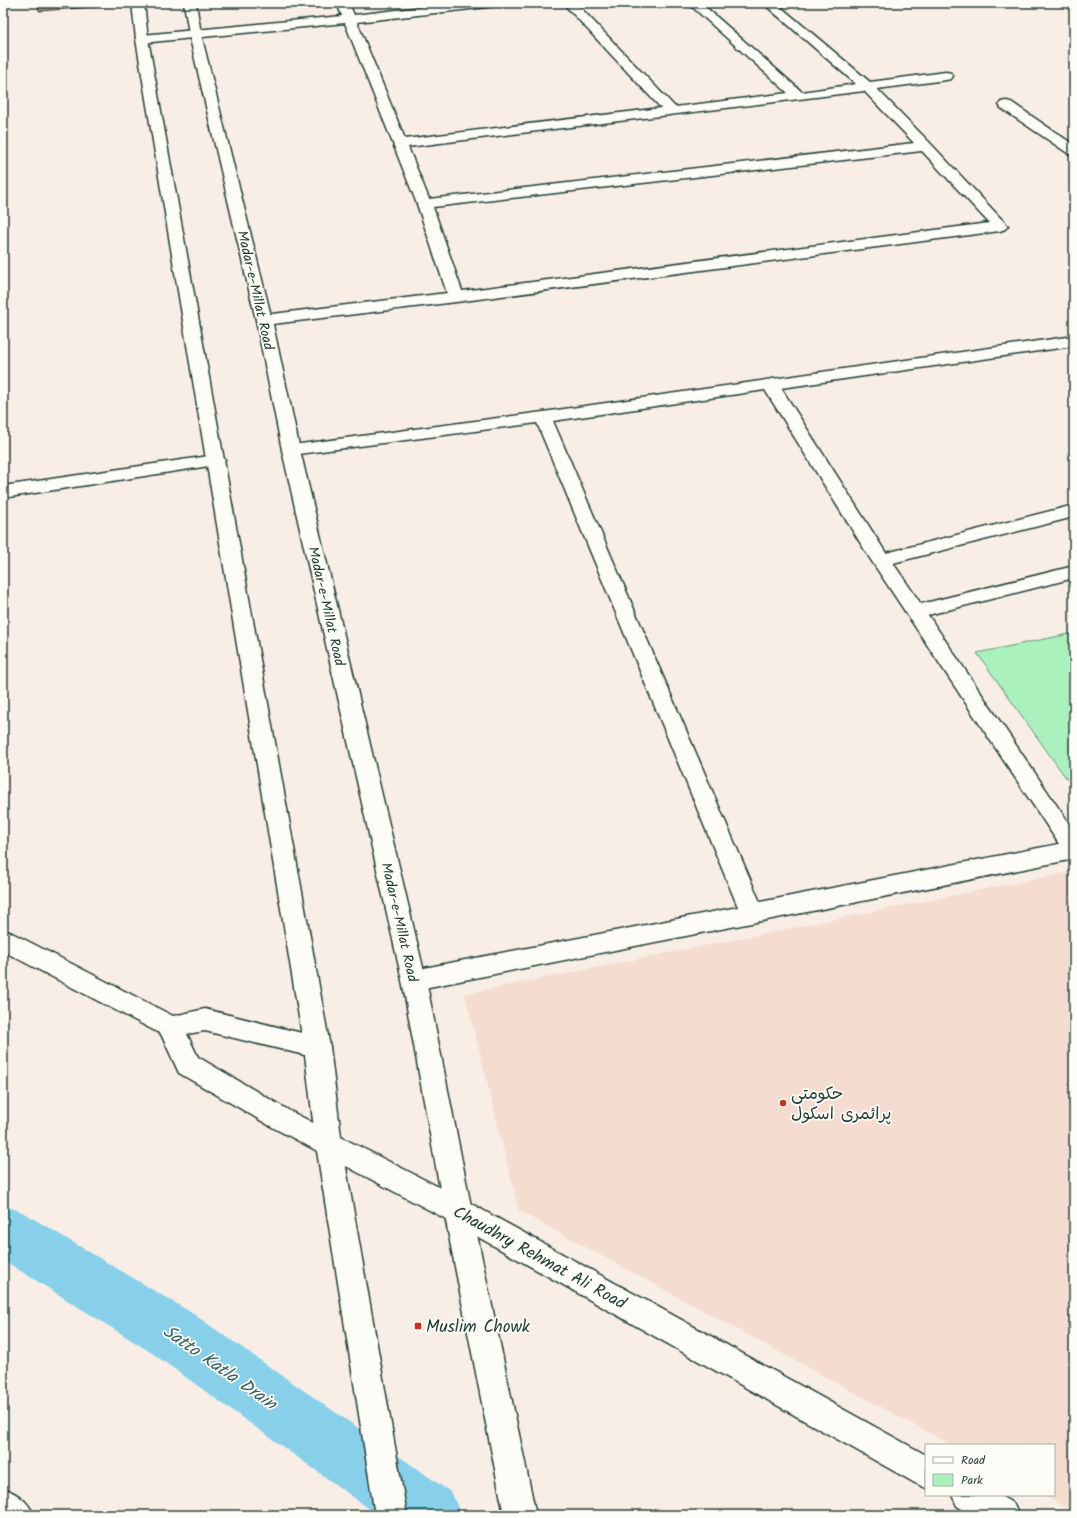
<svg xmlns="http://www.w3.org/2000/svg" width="1077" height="1518" viewBox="0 0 1077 1518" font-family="Kalam,'Playpen Sans Arabic',sans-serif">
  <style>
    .built { fill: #f4ddd0 }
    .green { fill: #aaf1be; stroke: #649779 }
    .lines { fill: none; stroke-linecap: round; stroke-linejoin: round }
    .canal { fill: #88d0ea; fill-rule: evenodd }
    .minor-casing { stroke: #1f3d34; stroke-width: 3 }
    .major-casing { stroke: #1f3d34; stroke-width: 3 }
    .minor { fill: #fdfcf7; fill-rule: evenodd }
    .major { fill: #fdfcf7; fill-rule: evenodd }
    .wall { fill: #c99c88; stroke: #1f3d34 }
    .poi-dot { fill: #c8321e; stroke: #fdfcf7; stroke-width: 1.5 }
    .labels { text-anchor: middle; stroke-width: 3.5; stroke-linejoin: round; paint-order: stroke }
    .street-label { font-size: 14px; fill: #1f3d34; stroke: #fdfcf7 }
    .near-poi-label { font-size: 17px; fill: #1f3d34; stroke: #fdfcf7; text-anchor: start }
    .near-street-label { font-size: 17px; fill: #1f3d34; stroke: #fdfcf7 }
    .near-water-label { font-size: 18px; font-style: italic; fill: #396262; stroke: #fdfcf7 }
  </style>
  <rect width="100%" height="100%" fill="#f9eee5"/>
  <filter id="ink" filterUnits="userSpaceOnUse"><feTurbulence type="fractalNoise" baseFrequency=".025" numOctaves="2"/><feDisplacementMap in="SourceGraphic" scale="8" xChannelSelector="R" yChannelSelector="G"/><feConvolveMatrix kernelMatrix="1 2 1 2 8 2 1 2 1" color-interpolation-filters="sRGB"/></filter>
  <g filter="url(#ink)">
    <path class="built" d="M1074 871V1512L1043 1495H1054V1445H951L519 1211 465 994Z"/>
    <path class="green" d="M1074 633V789L977 653Z"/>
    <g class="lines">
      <path class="canal" d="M3 1205 22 1212 192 1313 452 1493 461 1515H378L152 1353 3 1260Z"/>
      <g class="minor-casing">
        <path id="minor" d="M337 3H349L354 15 456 3H494L492 6 488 7 357 22 405 139 661 108 563 3H576L675 107 788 93 688 3H701L802 92 856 84 763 3H776L870 82 946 72 951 73 953 76 951 79 946 80 877 89 930 143 1008 226 1005 229 1000 231 456 302 264 325 258 323 256 320 258 317 264 315 447 293 417 204 345 23 142 43 138 42 136 39 138 36 142 35 342 16ZM864 91 914 143 429 199 408 147ZM922 151 989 223 462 291 433 207Z
          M1006 101 1011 102 1074 145V155L1069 154 1001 108 999 105 1001 102Z
          M1074 336V346L781 388 886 553 1074 505V517L893 563 921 604 1074 566V578L928 615 1074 831V859L414 990 405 987 402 980 405 973 414 970 738 907 537 423 291 455 285 454 282 450 285 446 543 412ZM765 390 871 560 1059 844 760 902 553 421Z
          M216 455 222 456 225 460 222 464 3 498V486Z
          M3 930 12 933 173 1016 205 1009 326 1039 330 1047 326 1055 317 1058 205 1031 187 1034 198 1057 290 1111 468 1202 926 1455V1488L915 1483 448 1220 272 1127 179 1073 161 1034 3 951Z
          M3 1488C18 1494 27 1500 34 1515H3Z
          M952 1495H999L1014 1504 1019 1515H972L957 1506Z"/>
      </g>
      <g class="major-casing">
        <path id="major" d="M132 3H144L148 39 330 1047 342 1145 407 1515H375L316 1145 304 1047 136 39Z
          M184 3H196L201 34 272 320 300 450 426 980 472 1211 536 1515H504L444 1211 402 980 282 450 256 320 189 34Z"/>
      </g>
      <use href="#minor" class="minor"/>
      <use href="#major" class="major"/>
    </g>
    <path class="wall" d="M38 3H107V6L39 11Z"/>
  </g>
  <g class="poi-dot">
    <circle cx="783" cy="1103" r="4"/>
    <rect x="414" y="1322" width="8" height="8" rx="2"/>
  </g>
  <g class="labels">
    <g class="street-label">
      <text transform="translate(256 290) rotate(77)" y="5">Madar-e-Millat Road</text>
      <text transform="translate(327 606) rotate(77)" y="5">Madar-e-Millat Road</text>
      <text transform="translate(400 922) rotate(77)" y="5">Madar-e-Millat Road</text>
    </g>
    <g class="near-poi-label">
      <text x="791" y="1099">حکومتی<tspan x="791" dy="20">پرائمری اسکول</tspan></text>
      <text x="426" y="1332">Muslim Chowk</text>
    </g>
    <g class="near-street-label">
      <text transform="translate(540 1257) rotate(29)" y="6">Chaudhry Rehmat Ali Road</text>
    </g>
    <g class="near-water-label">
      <text transform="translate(220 1367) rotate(35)" y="6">Satto Katla Drain</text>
    </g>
  </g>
  <rect width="1077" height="1518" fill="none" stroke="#fdfcf7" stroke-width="16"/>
  <rect x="8" y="8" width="1061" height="1502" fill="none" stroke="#1f3d34" stroke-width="1.5" filter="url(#ink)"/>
  <rect x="925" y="1444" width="130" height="52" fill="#fdfcf7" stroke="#a4b0a9"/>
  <rect x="933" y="1457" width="20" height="6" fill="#fdfcf7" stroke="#a4b0a9"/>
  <text x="961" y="1464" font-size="12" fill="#1f3d34">Road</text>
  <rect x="933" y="1474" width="20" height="12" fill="#aaf1be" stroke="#a4b0a9"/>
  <text x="961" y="1484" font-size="12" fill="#1f3d34">Park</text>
</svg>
